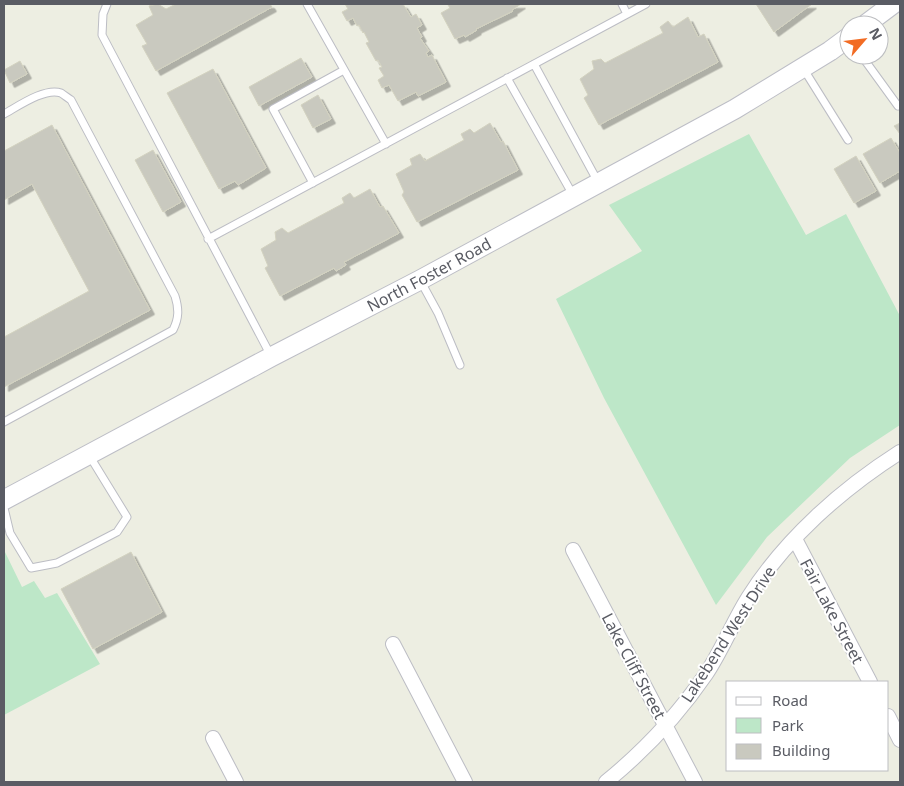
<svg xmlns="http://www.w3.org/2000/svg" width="904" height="786" viewBox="0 0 904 786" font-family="'Noto Sans',sans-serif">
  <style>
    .green { fill: #bde7c8 }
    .building { fill: #c9c9bf; stroke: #d3d2c0; filter: url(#shadow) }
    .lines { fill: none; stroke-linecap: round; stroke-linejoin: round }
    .service-casing { stroke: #bcbdc4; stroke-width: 9 }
    .minor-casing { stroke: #bcbdc4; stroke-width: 16 }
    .secondary-casing { stroke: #bdbec6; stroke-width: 21 }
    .service { stroke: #fff; stroke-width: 7 }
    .minor { stroke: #fff; stroke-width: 14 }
    .secondary { stroke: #fff; stroke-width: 19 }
    .labels { text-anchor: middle; stroke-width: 4; stroke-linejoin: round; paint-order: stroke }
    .street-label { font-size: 16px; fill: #5a5c64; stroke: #fff }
  </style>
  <defs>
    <filter id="shadow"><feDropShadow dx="4.5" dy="4.5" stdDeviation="0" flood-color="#0004"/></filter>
  </defs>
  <rect width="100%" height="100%" fill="#edeee2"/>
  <path class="green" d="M749 134 806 235 846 214 900 316V425L850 458 767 537 716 605 604 398 556 299 642 251 609 205Z
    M4 550 22 587 34 581 45 598 57 593 100 664 4 715Z"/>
  <path class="building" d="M158 4 166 9 176 4H270L272 7 156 71 142 46 147 44 136 25 153 15 149 6Z
    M345 4H403L411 17 416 14 422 25 417 28 422 37 420 38 429 51 426 53 428 57 432 55 446 82 418 96 416 92 398 101 389 85 382 88 378 80 384 76 379 68 382 67 378 60 376 61 366 43 369 42 364 32 363 33 359 25 357 26 353 18 347 21 342 12 348 9Z
    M451 4H521L512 10 513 11 476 29 477 30 465 37 464 35 455 39 441 13 450 8 448 5Z
    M756 4H812L774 32Z
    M688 17 698 37 704 34 718 62 599 125 584 98 588 95 580 79 594 69 592 61 601 59 605 63 663 33 660 27 668 21 673 27Z
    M301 58 312 77 259 106 249 87Z
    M20 61 27 74 10 83 4 70Z
    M213 69 266 168 238 185 235 181 219 189 167 93Z
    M318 95 331 119 313 128 301 105Z
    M490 123 501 142 503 141 518 170 417 222 402 195 404 192 396 174 412 165 410 159 420 154 425 161 464 140 461 134 470 129 474 133Z
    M900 123V134L894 126Z
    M52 125 150 310 4 387V337L89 291 32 184 4 200V151Z
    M891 138 900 153V171L880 183 863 154Z
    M153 150 181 202 163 212 135 160Z
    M856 156 876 191 854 203 834 169Z
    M370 189 380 207 383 206 399 233 344 262 346 265 336 271 334 268 280 296 265 268 268 266 261 249 276 240 275 232 282 228 288 233 344 203 342 198 350 193 354 198Z
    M131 552 162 612 93 649 61 589Z"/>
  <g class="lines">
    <g class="service-casing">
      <path id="service" d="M107 4 103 14 102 35 271 356
        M307 4 386 144
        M622 4 627 14
        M861 55 898 106
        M534 64 598 182
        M803 68 848 140
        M507 78 573 195
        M4 114C17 107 45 87 61 93 64 95 68 98 71 100L175 296C179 309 179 318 173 330L4 422
        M313 183 273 109 344 70
        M208 239 646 4
        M420 280 438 313 460 365
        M4 508 10 533 31 568 57 563 117 532 127 517 89 455"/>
    </g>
    <g class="minor-casing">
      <path id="minor" d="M795 539 870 682
        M573 550 695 782
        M393 644 465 782
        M888 716 900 740
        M213 738 236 782
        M606 782C644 751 678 715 706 674 722 650 733 622 748 598 785 539 842 489 900 452"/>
    </g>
    <g class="secondary-casing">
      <g id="secondary">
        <path d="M865 25 893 4"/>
        <path id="s1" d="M4 500 271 357 420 280 735 109 830 51 849 37"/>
      </g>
    </g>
    <use href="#service" class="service"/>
    <use href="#minor" class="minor"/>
    <use href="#secondary" class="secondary"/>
  </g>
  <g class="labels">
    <g class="street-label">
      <text dy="6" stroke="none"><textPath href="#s1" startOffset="481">North Foster Road</textPath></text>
      <text transform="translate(832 611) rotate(62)" y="6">Fair Lake Street</text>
      <text transform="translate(728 634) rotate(-57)" y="6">Lakebend West Drive</text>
      <text transform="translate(634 666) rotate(62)" y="6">Lake Cliff Street</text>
    </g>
  </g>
  <rect width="904" height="786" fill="none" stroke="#5a5c64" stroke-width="10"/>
  <rect x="726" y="681" width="162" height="90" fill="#ffffff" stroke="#bdbec1"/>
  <rect x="736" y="697" width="25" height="8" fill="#ffffff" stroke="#bdbec1"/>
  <text x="772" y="706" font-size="15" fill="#5a5c64">Road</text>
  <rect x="736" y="718" width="25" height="15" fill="#bde7c8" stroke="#bdbec1"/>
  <text x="772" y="731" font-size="15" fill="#5a5c64">Park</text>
  <rect x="736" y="744" width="25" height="15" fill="#c9c9bf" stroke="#bdbec1"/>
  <text x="772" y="756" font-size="15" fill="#5a5c64">Building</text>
  <g transform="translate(864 40) rotate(62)"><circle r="24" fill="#ffffff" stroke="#bdbec1"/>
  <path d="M0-4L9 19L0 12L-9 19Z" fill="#f26c24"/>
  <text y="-8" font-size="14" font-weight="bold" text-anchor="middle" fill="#5a5c64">N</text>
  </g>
</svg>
